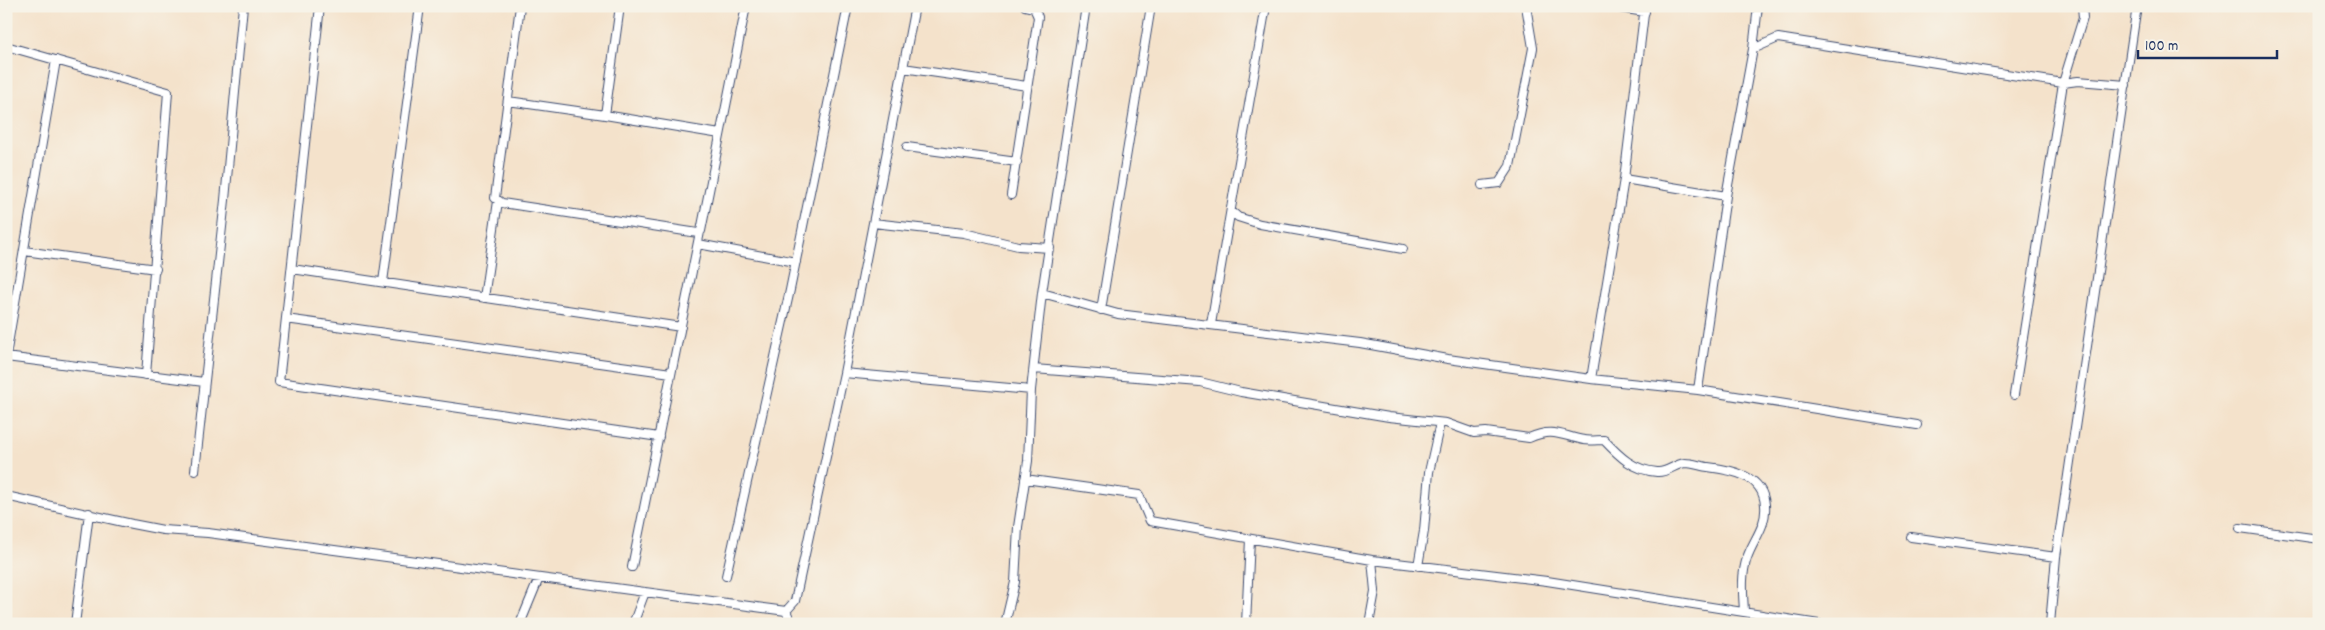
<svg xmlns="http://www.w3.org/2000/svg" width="2325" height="630" viewBox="0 0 2325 630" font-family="Dekko,sans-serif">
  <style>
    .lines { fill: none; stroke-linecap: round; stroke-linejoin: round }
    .minor-casing { stroke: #3c4a6e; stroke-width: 10 }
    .minor { stroke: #fff; stroke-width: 8 }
  </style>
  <rect width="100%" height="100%" fill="#f7f3e8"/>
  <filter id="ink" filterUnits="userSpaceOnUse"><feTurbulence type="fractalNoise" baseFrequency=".02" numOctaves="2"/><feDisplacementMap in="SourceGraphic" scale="10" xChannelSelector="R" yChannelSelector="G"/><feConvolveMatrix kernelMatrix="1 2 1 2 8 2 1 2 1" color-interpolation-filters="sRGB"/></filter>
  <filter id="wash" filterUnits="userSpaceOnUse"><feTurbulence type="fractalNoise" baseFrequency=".0096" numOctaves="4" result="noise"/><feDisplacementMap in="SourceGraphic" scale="20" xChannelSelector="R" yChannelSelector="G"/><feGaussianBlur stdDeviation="1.12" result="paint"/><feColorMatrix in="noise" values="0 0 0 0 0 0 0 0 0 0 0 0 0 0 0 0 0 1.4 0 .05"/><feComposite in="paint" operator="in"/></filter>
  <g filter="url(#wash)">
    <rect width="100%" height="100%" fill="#f4e2cb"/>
  </g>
  <g filter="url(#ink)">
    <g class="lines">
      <g class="minor-casing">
        <path id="minor" d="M320 6 279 382 659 437
          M520 6 495 198 502 203 698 233 701 231 746 6
          M1607 6 1645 12
          M1758 6 1753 49 1726 196 1698 390 1917 425
          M6 46 168 92 146 375
          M1753 49 1778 38 2063 83 2078 81 2126 85
          M903 68 1027 86
          M508 101 605 115 720 134
          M605 115 620 6
          M907 147 1017 162
          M1624 179 1726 196
          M1482 185 1499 183 1510 166 1533 48 1526 6
          M1011 195 1038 17 1034 8 1025 6
          M1231 211 1238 217 1260 224 1403 249
          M873 223 964 233 1018 246 1050 248
          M698 244 796 262
          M24 251 156 269
          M292 269 681 327
          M383 282 420 6
          M1042 293 1118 314 1360 343 1448 359 1591 379 1698 390
          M484 298 498 201
          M1101 310 1151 6
          M286 319 671 373
          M1211 324 1266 6
          M6 356 56 60
          M6 357 204 382
          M1034 369 1200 382 1241 392 1389 417 1446 423 1474 433 1486 432 1529 438C1553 427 1562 436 1584 440 1590 441 1597 440 1604 440 1620 457 1633 470 1657 472 1667 473 1675 464 1685 463 1692 463 1701 466 1708 467 1732 470 1763 475 1765 505 1767 526 1753 540 1747 558 1741 575 1743 594 1744 611
          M844 373 1031 390
          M1591 379 1624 179 1645 6
          M2014 395 2063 83 2083 18 2082 6
          M195 471 225 200 243 6
          M1025 479 1139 495 1150 521 1372 560 1547 581 1819 624
          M6 496 132 524 163 530 208 533 786 611 795 601 844 373 915 6
          M2240 528 2319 539
          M1911 537 2056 557
          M1418 566 1424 531 1429 472 1440 423
          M632 567 700 232
          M726 576 790 290 848 6
          M786 611 792 624
          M75 624 89 513
          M520 624 539 578
          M633 624 645 592
          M1005 624 1015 582 1018 527 1028 461 1031 390 1042 293 1086 6
          M1246 624 1250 539
          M1369 624 1375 591 1372 560
          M2050 624 2056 557 2137 6"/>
      </g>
      <use href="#minor" class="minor"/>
    </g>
  </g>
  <rect width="2325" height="630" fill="none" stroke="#f7f3e8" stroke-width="25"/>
  <path d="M2138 50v8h139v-8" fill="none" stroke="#1b2f5e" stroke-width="2.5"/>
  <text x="2145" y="50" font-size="15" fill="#1b2f5e" stroke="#f7f3e8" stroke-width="4" paint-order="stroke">100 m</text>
</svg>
